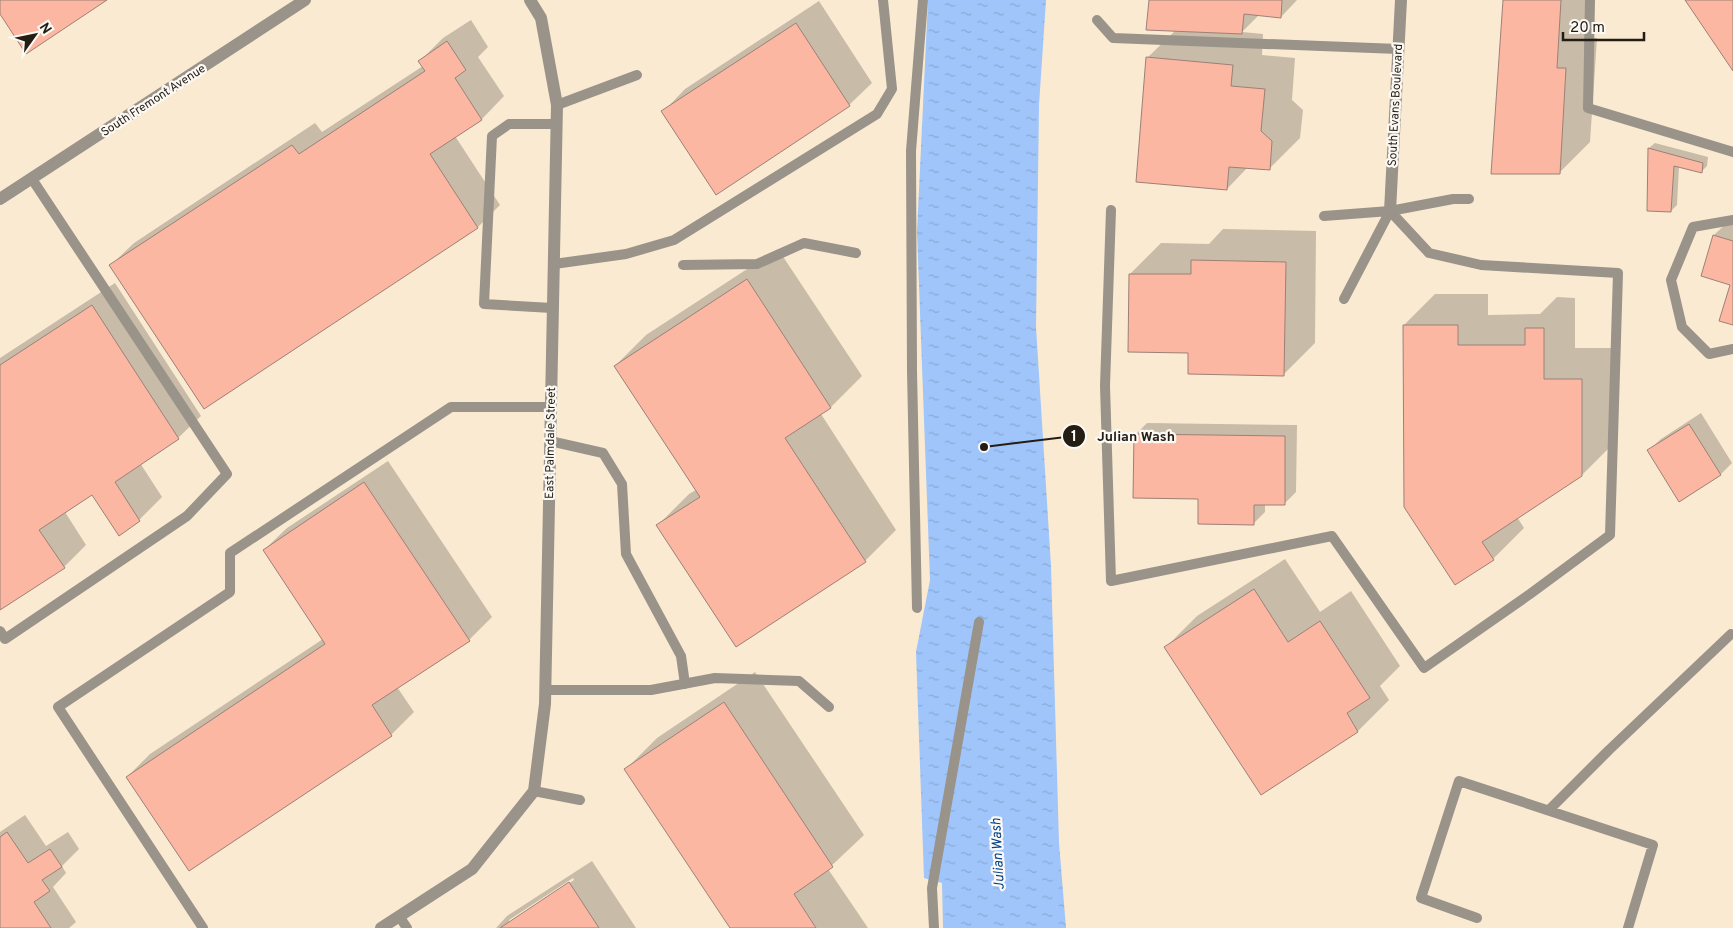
<svg xmlns="http://www.w3.org/2000/svg" width="1733" height="928" viewBox="0 0 1733 928" font-family="Overpass,sans-serif">
  <style>
    .water { fill: url(#water-ripples) }
    .shadow { fill: #0003; fill-rule: evenodd }
    .building { fill: #fcb7a2; stroke: #9d8077 }
    .lines { fill: none; stroke-linecap: round; stroke-linejoin: round }
    .lane { stroke: #999389; stroke-width: 10 }
    .street { stroke: #999389; stroke-width: 12 }
    .labels { text-anchor: middle; stroke-width: 4.5; stroke-linejoin: round; paint-order: stroke }
    .street-label { font-size: 12px; fill: #231d14; stroke: #fcf9f4 }
    .water-label { font-size: 14px; font-style: italic; fill: #00418c; stroke: #fcf9f4 }
    .leader { fill: none; stroke: #231d14; stroke-width: 2 }
    .callout-dot { fill: #231d14; stroke: #fcf9f4; stroke-width: 2 }
    .mark-label { font-size: 15px; text-anchor: middle; font-weight: bold; fill: #fff }
    .callout-label { font-size: 14px; text-anchor: middle; font-weight: bold; fill: #231d14; stroke: #fcf9f4; stroke-width: 4.5; stroke-linejoin: round; paint-order: stroke }
  </style>
  <defs>
    <pattern id="water-ripples" width="26" height="14" patternUnits="userSpaceOnUse" patternTransform="scale(1.25)"><rect width="26" height="14" fill="#9fc5fa"/><path d="M2 4q2-2 4 0t4 0M15 11q2-2 4 0t4 0" fill="none" stroke="#89a9d5"/></pattern>
  </defs>
  <rect width="100%" height="100%" fill="#faead1"/>
  <path class="water" d="M928 0H1046L1039 105 1036 327 1051 566 1059 843 1066 928H943L942 883 924 878 916 652 930 580 917 232Z"/>
  <path class="shadow" d="M1151 0H1297L1281 17 1260 14 1242 32 1263 34 1262 55 1295 58 1292 100 1303 110 1300 138 1269 169 1248 167 1227 189 1147 58 1176 30Z
    M1504 0H1590L1587 38H1597L1590 142 1559 173Z
    M819 1 872 83 849 105 663 112 685 89Z
    M471 20 488 47 478 57 504 96 482 119 455 136 500 205 478 227 205 407 111 265 134 243 315 123 322 132 423 66 420 61 443 38Z
    M1655 143 1708 157 1707 166 1701 172 1679 166 1677 205 1671 211 1649 148Z
    M1732 218H1733V324L1732 284 1703 275 1714 235Z
    M1223 229 1316 231 1315 343 1284 374 1130 274 1161 243 1209 244Z
    M778 249 862 376 831 407 821 414 896 530 865 561 736 645 658 525 689 494 696 490 615 366 646 335Z
    M115 283 201 416 178 438 140 463 162 497 139 520 119 534 93 494 65 512 86 545 64 567 0 609V358Z
    M1435 294H1488V315L1540 314 1557 297 1575 298V348H1612L1613 444 1582 475 1517 517 1524 528 1493 559 1456 584 1404 325Z
    M1701 413 1732 463 1721 474 1680 500 1649 450 1661 439Z
    M1147 423 1297 425 1296 492 1284 504H1265V512L1253 524 1199 498 1135 435Z
    M388 461 492 617 469 640 397 687 414 712 391 735 127 777 150 754 323 639 264 550 287 528Z
    M1285 559 1320 612 1351 591 1400 666 1380 686 1389 700 1358 731 1261 793 1166 647 1197 616Z
    M755 672 864 835 828 869 868 928H731L626 769 657 738Z
    M25 815 46 846 68 832 79 849 62 866 66 873 53 887 76 922 69 928H0V832Z
    M592 861 636 928H496L507 916ZM573 878 574 880 509 923V920Z"/>
  <path class="building" d="M0 0H107L26 54 0 14Z
    M1149 0H1282L1281 18 1244 14 1242 34 1146 30Z
    M1503 0H1561L1557 68H1566L1560 174H1491Z
    M1685 0H1733V71Z
    M796 23 850 106 716 195 661 111Z
    M447 41 466 70 455 78 482 120 430 154 478 228 204 409 109 265 292 145 299 154 425 71 418 61Z
    M1146 57 1233 65 1231 86 1265 89 1261 131 1272 141 1270 170 1229 167 1227 190 1136 182Z
    M1648 148 1703 163 1702 173 1674 166 1671 212 1647 211Z
    M1713 235 1733 241V325L1719 321 1730 285 1701 276Z
    M1191 260 1286 262 1284 376 1188 374V353L1128 352 1129 274H1191Z
    M747 279 831 408 785 438 866 562 736 647 656 525 700 497 614 366Z
    M92 305 179 439 115 482 140 521 119 536 92 495 39 530 65 568 0 610V365Z
    M1403 325H1458V345H1525V328H1544V379H1582V476L1482 542 1494 560 1455 585 1404 507Z
    M1689 424 1721 475 1679 502 1647 450Z
    M1134 434 1285 436V505H1254V525L1198 524V499L1133 498Z
    M364 482 470 641 372 705 392 736 189 871 126 777 325 644 263 550Z
    M1254 589 1288 642 1320 621 1370 698 1347 713 1358 732 1261 795 1164 647Z
    M724 702 833 867 794 894 816 928H730L624 769Z
    M7 832 28 863 50 849 62 867 42 880 50 891 34 902 51 928H0V837Z
    M569 882 599 928H500Z"/>
  <g class="lines">
    <path class="lane" d="M1590 0 1588 108 1733 152
      M1097 20 1113 38 1398 49
      M557 105 637 75
      M1111 210 1105 386 1111 581 1332 536 1424 668 1530 594 1610 535 1618 273 1481 265 1429 253 1390 211
      M1324 216 1390 211 1453 199H1469
      M1733 220 1693 227 1671 280 1682 327 1709 354 1733 349
      M554 264 626 254 674 240 877 114 892 89 883 0
      M683 265 757 264 804 243 856 253
      M1344 299 1390 211
      M552 308 484 304 492 136 509 124H557
      M550 441 603 453 622 484 626 554 681 656 685 684
      M917 608 912 371 911 151 923 0
      M0 631 5 639 187 516 227 474 32 179
      M545 690H651L715 678 799 681 829 707
      M534 791 580 800
      M1549 810 1609 750 1731 634
      M399 916 407 928
      M1477 918 1421 898 1459 781 1653 845 1628 928
      M203 928 58 707 230 592V553L451 407H550
      M934 928 932 888 979 622"/>
    <path class="street" d="M0 199 305 0
      M1390 211 1401 0
      M381 928 472 869 534 791 545 704 557 105 541 18 530 0"/>
  </g>
  <g class="labels">
    <g class="street-label">
      <text transform="translate(153 100) rotate(-33)" y="4">South Fremont Avenue</text>
      <text transform="translate(1395 105) rotate(-87)" y="4">South Evans Boulevard</text>
      <text transform="translate(550 443) rotate(-89)" y="4">East Palmdale Street</text>
    </g>
    <g class="water-label">
      <text transform="translate(997 854) rotate(-93)" y="5">Julian Wash</text>
    </g>
  </g>
  <path class="leader" d="M984 447L1074 436"/>
  <g class="callout-dot">
    <circle cx="984" cy="447" r="5"/>
    <circle cx="1074" cy="436" r="12"/>
  </g>
  <g class="mark-label">
    <text x="1074" y="441">1</text>
  </g>
  <g class="callout-label">
    <text x="1136" y="441">Julian Wash</text>
  </g>
  <g transform="translate(35 35) rotate(57)" stroke="#fcf9f4" stroke-width="4" paint-order="stroke">
  <path d="M0-4L9 19L0 12L-9 19Z" fill="#231d14"/>
  <text y="-8" font-size="14" font-weight="bold" text-anchor="middle" fill="#231d14">N</text>
  </g>
  <path d="M1563 32v8h81v-8" fill="none" stroke="#231d14" stroke-width="2.5"/>
  <text x="1570" y="32" font-size="15" fill="#231d14" stroke="#fcf9f4" stroke-width="4" paint-order="stroke">20 m</text>
</svg>
